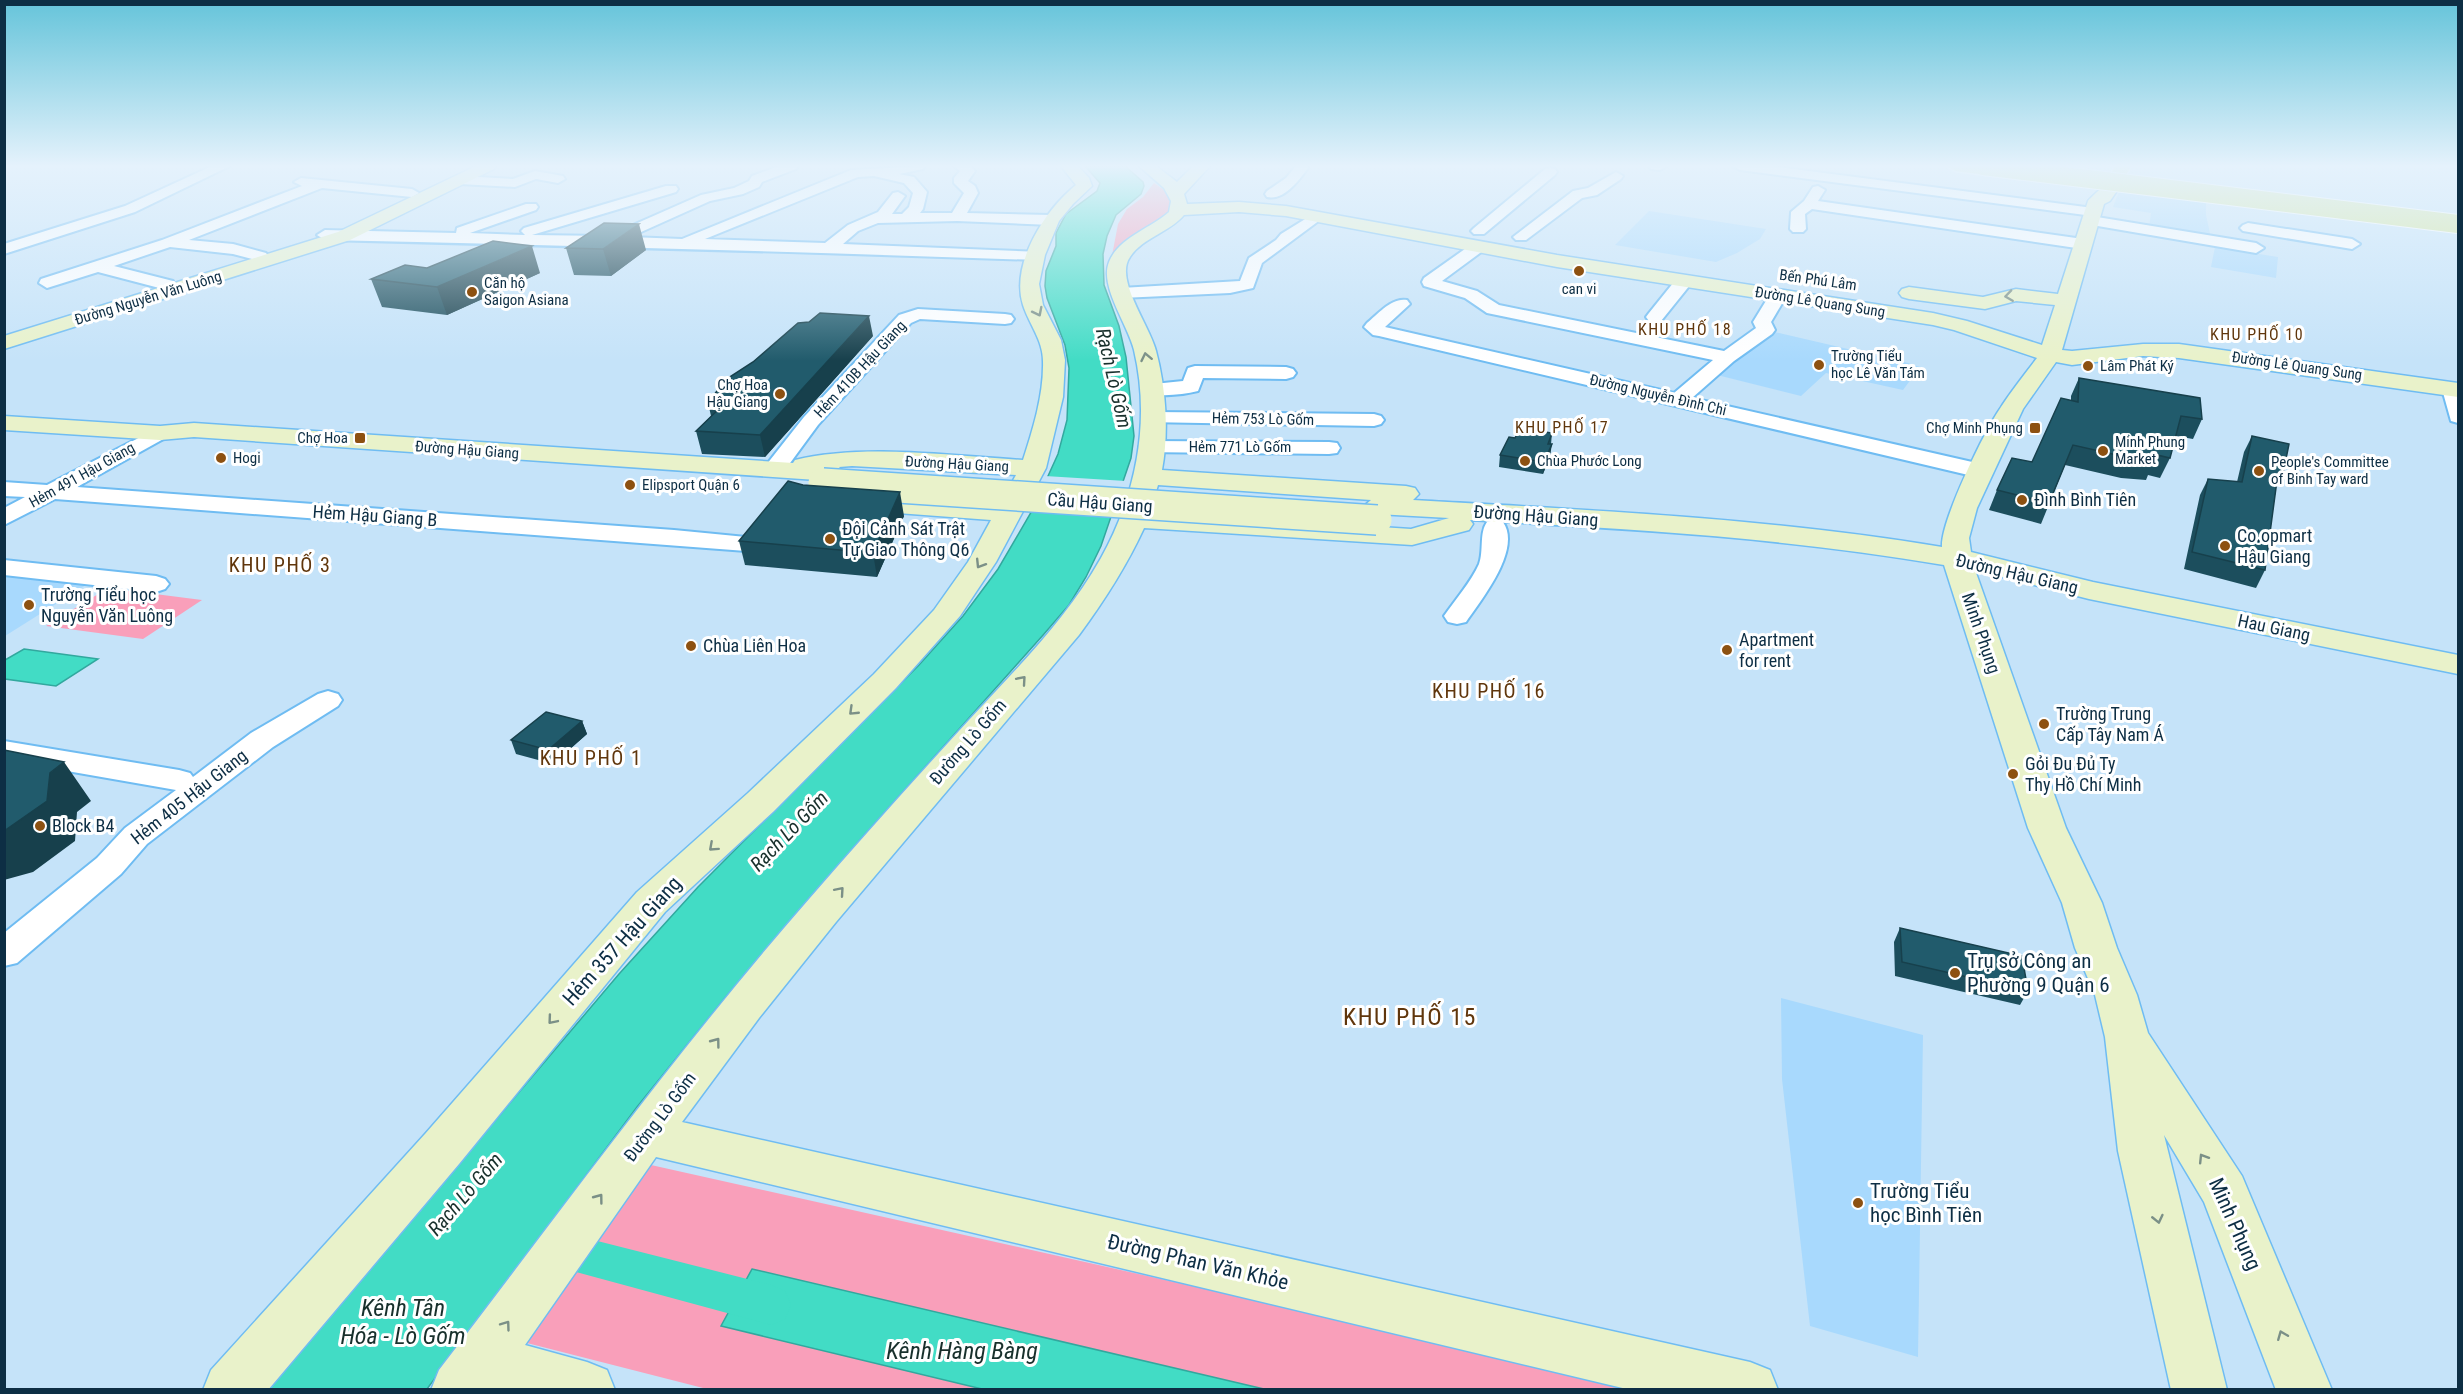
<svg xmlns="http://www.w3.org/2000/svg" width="2463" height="1394" viewBox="0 0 2463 1394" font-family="'Roboto Condensed',sans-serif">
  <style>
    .built { fill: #a8d9fd }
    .green { fill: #f99fba }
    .water { fill: #42dcc5; stroke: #32a89e; stroke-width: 1.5 }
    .pier { fill: #c5e3f9 }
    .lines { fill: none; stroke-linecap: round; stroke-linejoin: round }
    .canal { fill: #42dcc5; fill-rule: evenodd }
    .street-casing { stroke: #6fbcf2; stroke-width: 4 }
    .secondary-casing { stroke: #6fbcf2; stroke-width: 3 }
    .primary-casing { stroke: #fff; stroke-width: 3 }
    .street { fill: #fff; fill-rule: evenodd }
    .secondary { fill: #e9f2ca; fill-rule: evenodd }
    .primary { fill: #d3e594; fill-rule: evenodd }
    .secondary-bridge-far1-casing { stroke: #6fbcf2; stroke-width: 26; stroke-linecap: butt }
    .secondary-bridge-casing { stroke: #6fbcf2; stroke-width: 32; stroke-linecap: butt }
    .primary-bridge-casing { stroke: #fff; stroke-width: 20; stroke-linecap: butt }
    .secondary-bridge-far1 { stroke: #e9f2ca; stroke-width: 23 }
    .secondary-bridge { stroke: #e9f2ca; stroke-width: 29 }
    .primary-bridge { stroke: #d3e594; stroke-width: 18 }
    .wall { fill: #1c4e5d }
    .shaded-wall { fill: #17404c }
    .building { fill: #215b6c; stroke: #17404c; stroke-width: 1.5 }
    .oneway { stroke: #7b9087 }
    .poi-dot { fill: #8d5111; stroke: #fff; stroke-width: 2 }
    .labels { text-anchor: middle; stroke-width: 6; stroke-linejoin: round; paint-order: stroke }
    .far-street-label { font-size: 15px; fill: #0d2e44; stroke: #fff }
    .far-poi-label { font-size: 15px; fill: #0d2e44; stroke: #fff; text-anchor: start }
    .far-neighbourhood-label { font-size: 16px; letter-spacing: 1.5px; fill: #60360c; stroke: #fff }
    .poi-label { font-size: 18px; fill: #0d2e44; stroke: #fff; text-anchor: start }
    .street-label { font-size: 18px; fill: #0d2e44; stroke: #fff }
    .water-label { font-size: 20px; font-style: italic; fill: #18302c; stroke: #fff }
    .neighbourhood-label { font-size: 20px; letter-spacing: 1.5px; fill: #60360c; stroke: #fff }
    .near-street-label { font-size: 21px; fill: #0d2e44; stroke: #fff }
    .near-poi-label { font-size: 21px; fill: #0d2e44; stroke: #fff; text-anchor: start }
    .near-neighbourhood-label { font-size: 24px; letter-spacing: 1.5px; fill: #60360c; stroke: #fff }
    .near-water-label { font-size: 24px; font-style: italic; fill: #18302c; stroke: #fff }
  </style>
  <rect width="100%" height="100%" fill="#c5e3f9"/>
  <path class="built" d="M2120 189 2206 200V215L2211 238 2149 228 2151 213 2113 207Z
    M1649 211 1766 229 1760 239 1737 253 1716 262 1615 245Z
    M2215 247 2278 257 2276 278 2211 267Z
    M1770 331 1908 363 1920 367 1903 390 1826 373 1801 396 1713 374Z
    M5 564 102 575 5 636Z
    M1781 998 1923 1035 1918 1357 1810 1326 1782 1079Z"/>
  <path class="green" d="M1154 183 1167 192 1174 205 1166 217 1111 261 1118 224 1127 209 1143 197Z
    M108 588 202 600 143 639 46 626Z
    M642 1163 1653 1389H707L523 1342Z"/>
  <path class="water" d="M1085 166H1125L1143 182 1144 186 1141 194 1116 215 1107 236 1103 254 1104 285 1119 326 1126 357 1134 436 1131 458 1101 546 1086 577 1069 605 1044 634 861 839 725 998 637 1107 427 1389 267 1390 619 974 698 887 919 665 963 616 998 569 1033 509 1058 454 1067 420 1069 368 1065 345 1047 298 1045 286 1046 271 1056 246V233L1066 214 1097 191 1100 183Z
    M24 649 98 659 56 686 5 679V660Z
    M752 1269 1264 1389H982L721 1326Z"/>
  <path class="pier" d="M1045 476 1126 481 1115 512 1031 507Z"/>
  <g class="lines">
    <path class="canal" d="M554 1230 771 1285 785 1291 791 1305 785 1319 771 1325 554 1266 540 1261 534 1248 540 1235Z"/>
    <g class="street-casing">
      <path id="street" d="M212 166H230L135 212 4 254V244L125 206Z
        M779 166H798L796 169 762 182 759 187 743 194 710 201 630 237 682 239 851 170 925 166 923 169 899 174 914 177 927 192 923 209 920 213H952L964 193 954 183V178L960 171 954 166H970L975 171 968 181 975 186 978 193 967 213 1051 215 1059 220 1051 225 957 221 878 223 858 231 843 244 1042 252 1044 255 1042 258 1036 260C799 252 563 245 325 240L317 235 325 230 456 233 457 228 526 204H536L538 207 536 210 470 233 525 235 521 231 524 228 666 186H676L678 189 676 192 532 235 608 236 701 195 734 188 749 181 752 176ZM874 176 904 183 913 193 909 207 902 214H892L905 196 898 192 893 193 878 212 848 225 825 243 705 239 858 177Z
        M1296 166H1306L1308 168C1299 180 1284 201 1267 197L1265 194 1267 191 1286 178Z
        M1649 166H1667L1660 170 1651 169Z
        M1733 166H1770L2093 208 2100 212 2093 216 1740 170Z
        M1550 168 1555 169 1557 172 1555 175 1484 234H1474L1471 231 1474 228 1545 169Z
        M535 171 563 176 565 179 558 183 536 179 515 187 460 184 453 180 460 176 513 179Z
        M1616 172 1623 176 1621 179 1597 195 1582 198 1526 240H1516L1513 237 1573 191 1588 188Z
        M301 178 412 189 419 193 412 197 322 188 189 240 233 244 266 253 268 256 266 259 260 261 233 254 170 247 114 266 173 281 175 285 167 290 98 272 47 288 39 283 41 279 162 240 302 186 294 182Z
        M1818 186 1825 190 1818 201 2083 239 2091 244 2083 249 1812 209 1805 214 1806 229 1803 232H1793L1790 229 1791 212 1804 201 1813 187Z
        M1315 213 1322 217 1320 220 1262 263 1253 288 1230 293 1121 298 1115 297 1112 293 1115 289 1121 288 1240 281 1249 258 1276 240 1281 234Z
        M2091 216 2256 243 2264 248 2256 253 2086 224 2083 221Z
        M2248 223 2352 239 2360 244 2352 249 2243 231 2240 228 2243 225Z
        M1478 242 1486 247 1484 250 1442 281 1477 291 1499 305 1724 351 1756 328 1753 322 1772 291H1784L1787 295 1771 322 1775 330 1772 334 1734 361 1692 398 1981 464 1989 466 1992 471 1989 476 1981 478 1379 336 1373 335 1364 327 1367 323C1378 314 1392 297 1407 300L1410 304 1385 327 1674 393 1713 360 1487 313 1465 298 1424 286 1422 282 1424 278 1472 244Z
        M1684 276 1690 277 1692 281 1690 285 1661 321H1649L1646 317 1649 313 1678 277Z
        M918 309 1005 314 1011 315 1014 319 1011 323 1005 324 920 319 911 323 818 425 782 474 774 476 766 474 763 469 804 417 899 315Z
        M1195 366 1286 367 1293 369 1296 373 1293 377 1286 379 1203 378 1198 391C1182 395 1160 397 1144 393L1141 389 1144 385 1183 381 1188 368Z
        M2452 383 2458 385V423L2451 421 2442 389 2445 385Z
        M1152 412 1374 414 1381 416 1384 420 1381 424 1374 426 1145 422 1142 418 1145 414Z
        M160 427 167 429 171 433 167 437 77 487 674 530 746 537 755 539 758 544 755 549 746 551 55 499 4 525V508L25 497 4 496V482L47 485Z
        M1150 441 1329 442 1337 443 1340 448 1337 453 1329 454 1142 452 1139 447 1142 442Z
        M1495 520 1503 522C1522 549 1482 599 1466 622L1457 624 1448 622 1444 616C1455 600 1471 582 1479 564 1484 551 1479 533 1487 522Z
        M4 560 156 576 165 579 169 584 165 589 156 592 4 575Z
        M328 691 338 694 342 700 338 706 273 747 147 844 121 874 17 963 4 966V933L97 858 125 828 176 790 4 760V741L179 770 190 773 193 777 251 733 318 694Z"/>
    </g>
    <g class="secondary-casing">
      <path id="secondary" d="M476 166H496L494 169 350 240 4 349V336L338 232Z
        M1061 166H1078L1089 178 1092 186 1073 204 1059 221 1045 255 1039 284 1043 305 1061 340 1065 360 1063 397 1046 468 996 562 960 616 896 688 774 811 665 912 459 1164 268 1390H203L211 1370 425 1134 637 892 748 793 874 674 934 610 968 562 991 520 857 510 848 508 844 502 848 496 857 494 1000 504 1016 475 852 466 839 467 844 473 840 478 831 481 194 437 160 440 4 430V416L160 426 194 423 793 463 795 460C864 443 952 456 1023 460 1033 429 1044 394 1043 361 1043 340 1029 324 1023 305 1010 264 1045 210 1076 185Z
        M1139 166H1156L1177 182 1193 166H1210L1184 194 1187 204 1239 202 1286 206 1557 255 1933 313 1967 321 2042 345 2055 305 2016 301 1985 309 1909 299 1902 297 1899 293 1902 289 1909 287 1983 297 2016 289 2058 294 2088 201C2091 197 2109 181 2113 180L2121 185 2110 201 2104 204 2062 350 2072 351 2143 344H2179L2458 383V397L2179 358 2143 356 2072 365 2056 362 2023 409 1977 508 1969 538 1971 552 2093 582 2458 655V674L2089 599 1975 570 2066 828 2102 903 2117 948 2137 995 2148 1033 2242 1176 2332 1390H2276L2204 1202 2164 1135 2227 1390H2171L2118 1151 2105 1037 2095 995 2075 948 2062 903 2028 828 1944 565C1788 538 1628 529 1470 520L1473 524 1469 530 1412 545 1144 528C1126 567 1104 601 1079 635L836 922 759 1018 682 1122 1750 1362 1770 1370 1778 1390H1631L656 1157 525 1345 587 1362 607 1370 615 1390H431L439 1370C561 1211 678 1049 810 898 862 838 915 779 969 720 1016 669 1067 619 1101 558 1136 495 1151 422 1134 350 1128 325 1099 286 1109 262 1119 237 1150 229 1169 212L1171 201 1164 188ZM1239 212 1286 216 1557 267 1933 325 1954 330 2037 358C2025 374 2012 390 2001 407 1985 430 1940 522 1942 547 1768 518 1590 510 1413 500L1419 494 1415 488 1406 486 1162 470C1169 432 1166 389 1156 351 1150 326 1114 279 1130 257 1142 238 1170 232 1184 215ZM1158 485 1371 500 1364 506 1368 512 1377 514 1449 518 1411 529 1150 512Z"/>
    </g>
    <g class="primary-casing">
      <path id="primary" d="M1947 166C1963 166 2017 162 2027 174L2019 179 1955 171Z
        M2115 166H2131L2119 188 2113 190 2105 185Z"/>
    </g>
    <use href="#street" class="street"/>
    <use href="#secondary" class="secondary"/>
    <use href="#primary" class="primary"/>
    <g class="secondary-bridge-far1-casing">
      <path id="secondary-bridge-far1" d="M823 483 832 484"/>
    </g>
    <g class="secondary-bridge-casing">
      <path id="secondary-bridge" d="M823 483 1377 520"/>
    </g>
    <g class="primary-bridge-casing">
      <path id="primary-bridge" d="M1983 166 2458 224"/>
    </g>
    <use href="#secondary-bridge-far1" class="secondary-bridge-far1"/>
    <use href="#secondary-bridge" class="secondary-bridge"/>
    <use href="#primary-bridge" class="primary-bridge"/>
  </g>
  <path class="wall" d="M566 248 646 250 611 276 574 275Z
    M427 268 540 273 447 315 382 307 371 279Z
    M873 336 765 457 702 454 696 431 711 416 708 403Z
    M2079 378 2202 419 2193 439 2176 436 2170 458 2160 478 2148 475 2146 480 2121 478 2065 465 2041 524 1989 510 1997 490 2032 462 2071 400V396Z
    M1552 433 1550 456 1543 474 1499 467 1500 455 1515 438Z
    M2252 436 2283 474 2276 488 2265 570 2256 588 2184 569 2200 495 2208 479 2237 482 2244 452Z
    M904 516 877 577 745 565 739 541Z
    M582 721 587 734 553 764 516 754 511 740Z
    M1900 928 2028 991 2020 1005 1895 976 1894 942Z"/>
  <path class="shaded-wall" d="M639 224 646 250 611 276 603 249Z
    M532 246 540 273 447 315 437 287Z
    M869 316 873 336 765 457 760 435Z
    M1552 444 1550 456 1543 474 1544 462Z
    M900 492 904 516 877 577 873 553Z
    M582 721 587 734 553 764 548 750Z
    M64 762 91 801 77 812 75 841 33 872 4 880V831L50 773Z"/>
  <path class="building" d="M604 223 639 224 603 249 566 248Z
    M493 241 532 246 437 287 371 279 405 265 427 268Z
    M820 313 869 316 760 435 696 431 724 404 708 403 725 380 753 362 798 323 809 322Z
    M2079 378 2200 398 2202 419 2181 416 2170 458 2157 455 2155 460 2130 458 2073 445 2049 503 1997 490 2012 458 2032 462 2061 398 2078 402Z
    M1520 428 1552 433 1548 444H1552L1544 462 1500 455 1509 437 1515 438Z
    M2252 436 2289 444 2283 474 2278 473 2265 570 2192 552 2208 479 2242 482Z
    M788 481 803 485 900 492 873 553 739 541Z
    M546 712 582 721 548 750 511 740Z
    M4 750 64 762 50 773 47 801 4 831Z
    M1900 928 2022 956 2028 991 1902 962Z"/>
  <defs><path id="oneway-chevron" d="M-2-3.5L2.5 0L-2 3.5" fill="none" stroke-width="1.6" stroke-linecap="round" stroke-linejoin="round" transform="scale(1.5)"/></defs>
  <g class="oneway">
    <use href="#oneway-chevron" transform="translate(2009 296) rotate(172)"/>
    <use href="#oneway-chevron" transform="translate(1038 312) rotate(63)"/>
    <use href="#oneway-chevron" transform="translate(1146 357) rotate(-102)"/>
    <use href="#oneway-chevron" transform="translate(980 564) rotate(122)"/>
    <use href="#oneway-chevron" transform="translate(1022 680) rotate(-49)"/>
    <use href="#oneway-chevron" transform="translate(853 711) rotate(136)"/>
    <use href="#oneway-chevron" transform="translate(713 847) rotate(138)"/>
    <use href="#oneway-chevron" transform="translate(840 891) rotate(-49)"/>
    <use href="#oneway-chevron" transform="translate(552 1020) rotate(130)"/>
    <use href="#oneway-chevron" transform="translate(716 1042) rotate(-53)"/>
    <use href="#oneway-chevron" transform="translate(2203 1158) rotate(-122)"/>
    <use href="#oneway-chevron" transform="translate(599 1198) rotate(-53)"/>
    <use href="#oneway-chevron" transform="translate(2158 1219) rotate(77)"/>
    <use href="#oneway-chevron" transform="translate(506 1325) rotate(-54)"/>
    <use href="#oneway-chevron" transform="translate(2282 1335) rotate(-112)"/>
  </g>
  <linearGradient id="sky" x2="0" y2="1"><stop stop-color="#65c4da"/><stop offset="0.46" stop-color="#e5f2fc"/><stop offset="1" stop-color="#e5f2fc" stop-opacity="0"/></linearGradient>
  <rect width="2463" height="361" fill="url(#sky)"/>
  <g class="poi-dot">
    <circle cx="1579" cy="271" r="6"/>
    <circle cx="472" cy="292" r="6"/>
    <circle cx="1819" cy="365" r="6"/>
    <circle cx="2088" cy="366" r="6"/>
    <circle cx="780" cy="394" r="6"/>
    <rect x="2029" y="422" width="12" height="12" rx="3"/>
    <rect x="354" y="432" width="12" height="12" rx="3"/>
    <circle cx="2103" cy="451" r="6"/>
    <circle cx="221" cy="458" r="6"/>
    <circle cx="1525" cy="461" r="6"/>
    <circle cx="2259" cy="471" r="6"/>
    <circle cx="630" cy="485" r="6"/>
    <circle cx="2022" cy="500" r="6"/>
    <circle cx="830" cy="539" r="6"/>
    <circle cx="2225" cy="546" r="6"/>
    <circle cx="29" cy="605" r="6"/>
    <circle cx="691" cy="646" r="6"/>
    <circle cx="1727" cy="650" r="6"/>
    <circle cx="2044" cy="724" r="6"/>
    <circle cx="2013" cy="774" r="6"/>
    <circle cx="40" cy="826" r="6"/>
    <circle cx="1955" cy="973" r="6"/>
    <circle cx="1858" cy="1203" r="6"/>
  </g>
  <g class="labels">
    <g class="far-street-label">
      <text transform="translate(1818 280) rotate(8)" y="5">Bến Phú Lâm</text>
      <text transform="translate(148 298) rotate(-17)" y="5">Đường Nguyễn Văn Luông</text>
      <text transform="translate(1820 302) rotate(9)" y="5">Đường Lê Quang Sung</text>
      <text transform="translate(2297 366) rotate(8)" y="5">Đường Lê Quang Sung</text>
      <text transform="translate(860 369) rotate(-47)" y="5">Hẻm 410B Hậu Giang</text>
      <text transform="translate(1658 395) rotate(13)" y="5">Đường Nguyễn Đình Chi</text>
      <text transform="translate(1263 419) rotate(1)" y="5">Hẻm 753 Lò Gốm</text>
      <text x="1240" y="452">Hẻm 771 Lò Gốm</text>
      <text transform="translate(467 450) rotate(4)" y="5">Đường Hậu Giang</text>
      <text transform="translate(957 464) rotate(3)" y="5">Đường Hậu Giang</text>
      <text transform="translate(82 475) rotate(-29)" y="5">Hẻm 491 Hậu Giang</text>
    </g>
    <g class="far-poi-label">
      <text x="484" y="288">Căn hộ<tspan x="484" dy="17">Saigon Asiana</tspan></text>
      <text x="1579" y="294" text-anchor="middle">can vi</text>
      <text x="1831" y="361">Trường Tiểu<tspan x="1831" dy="17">học Lê Văn Tám</tspan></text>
      <text x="2100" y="371">Lâm Phát Ký</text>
      <text x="768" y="390" text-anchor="end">Chợ Hoa<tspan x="768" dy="17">Hậu Giang</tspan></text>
      <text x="2023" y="433" text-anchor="end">Chợ Minh Phụng</text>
      <text x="348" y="443" text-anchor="end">Chợ Hoa</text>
      <text x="2115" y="447">Minh Phung<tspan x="2115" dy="17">Market</tspan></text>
      <text x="233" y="463">Hogi</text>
      <text x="1537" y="466">Chùa Phước Long</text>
      <text x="2271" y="467">People's Committee<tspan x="2271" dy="17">of Binh Tay ward</tspan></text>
      <text x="642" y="490">Elipsport Quận 6</text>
    </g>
    <g class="far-neighbourhood-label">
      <text x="1685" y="335">KHU PHỐ 18</text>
      <text x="2257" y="340">KHU PHỐ 10</text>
      <text x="1562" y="433">KHU PHỐ 17</text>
    </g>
    <g class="poi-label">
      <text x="2034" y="506">Đình Bình Tiên</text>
      <text x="842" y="535">Đội Cảnh Sát Trật<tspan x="842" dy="21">Tự Giao Thông Q6</tspan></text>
      <text x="2237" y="542">Co.opmart<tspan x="2237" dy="21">Hậu Giang</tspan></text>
      <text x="41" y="601">Trường Tiểu học<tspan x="41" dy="21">Nguyễn Văn Luông</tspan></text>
      <text x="1739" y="646">Apartment<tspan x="1739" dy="21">for rent</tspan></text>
      <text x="703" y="652">Chùa Liên Hoa</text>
      <text x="2056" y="720">Trường Trung<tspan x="2056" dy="21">Cấp Tây Nam Á</tspan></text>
      <text x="2025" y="770">Gỏi Đu Đủ Ty<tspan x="2025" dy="21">Thy Hồ Chí Minh</tspan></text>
      <text x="52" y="832">Block B4</text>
    </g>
    <g class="street-label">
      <text transform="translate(1100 503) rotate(4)" y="6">Cầu Hậu Giang</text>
      <text transform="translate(375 516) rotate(4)" y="6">Hẻm Hậu Giang B</text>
      <text transform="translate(1536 516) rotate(4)" y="6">Đường Hậu Giang</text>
      <text transform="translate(2017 574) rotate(13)" y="6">Đường Hậu Giang</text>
      <text transform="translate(2274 628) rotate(12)" y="6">Hau Giang</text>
      <text transform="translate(1981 633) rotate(71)" y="6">Minh Phụng</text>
      <text transform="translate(968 742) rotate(-49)" y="6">Đường Lò Gốm</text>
      <text transform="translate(189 797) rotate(-38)" y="6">Hẻm 405 Hậu Giang</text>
      <text transform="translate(660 1117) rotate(-53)" y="6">Đường Lò Gốm</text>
    </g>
    <g class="water-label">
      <text transform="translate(1114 378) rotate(77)" y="7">Rạch Lò Gốm</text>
      <text transform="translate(789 831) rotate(-46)" y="7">Rạch Lò Gốm</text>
      <text transform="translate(465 1194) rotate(-49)" y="7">Rạch Lò Gốm</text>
    </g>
    <g class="neighbourhood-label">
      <text x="280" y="572">KHU PHỐ 3</text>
      <text x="1489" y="698">KHU PHỐ 16</text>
      <text x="591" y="765">KHU PHỐ 1</text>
    </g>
    <g class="near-street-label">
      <text transform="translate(622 941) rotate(-48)" y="7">Hẻm 357 Hậu Giang</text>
      <text transform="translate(2235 1224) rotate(66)" y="7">Minh Phụng</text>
      <text transform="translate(1198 1262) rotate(13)" y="7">Đường Phan Văn Khỏe</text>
    </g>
    <g class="near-poi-label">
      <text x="1967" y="968">Trụ sở Công an<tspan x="1967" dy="24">Phường 9 Quận 6</tspan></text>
      <text x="1870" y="1198">Trường Tiểu<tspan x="1870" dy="24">học Bình Tiên</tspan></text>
    </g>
    <g class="near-neighbourhood-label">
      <text x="1410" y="1025">KHU PHỐ 15</text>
    </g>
    <g class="near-water-label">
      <text x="403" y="1316">Kênh Tân<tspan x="403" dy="28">Hóa - Lò Gốm</tspan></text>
      <text x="962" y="1359">Kênh Hàng Bàng</text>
    </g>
  </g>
  <rect width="2463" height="1394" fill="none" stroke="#0d2e44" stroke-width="12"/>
</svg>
